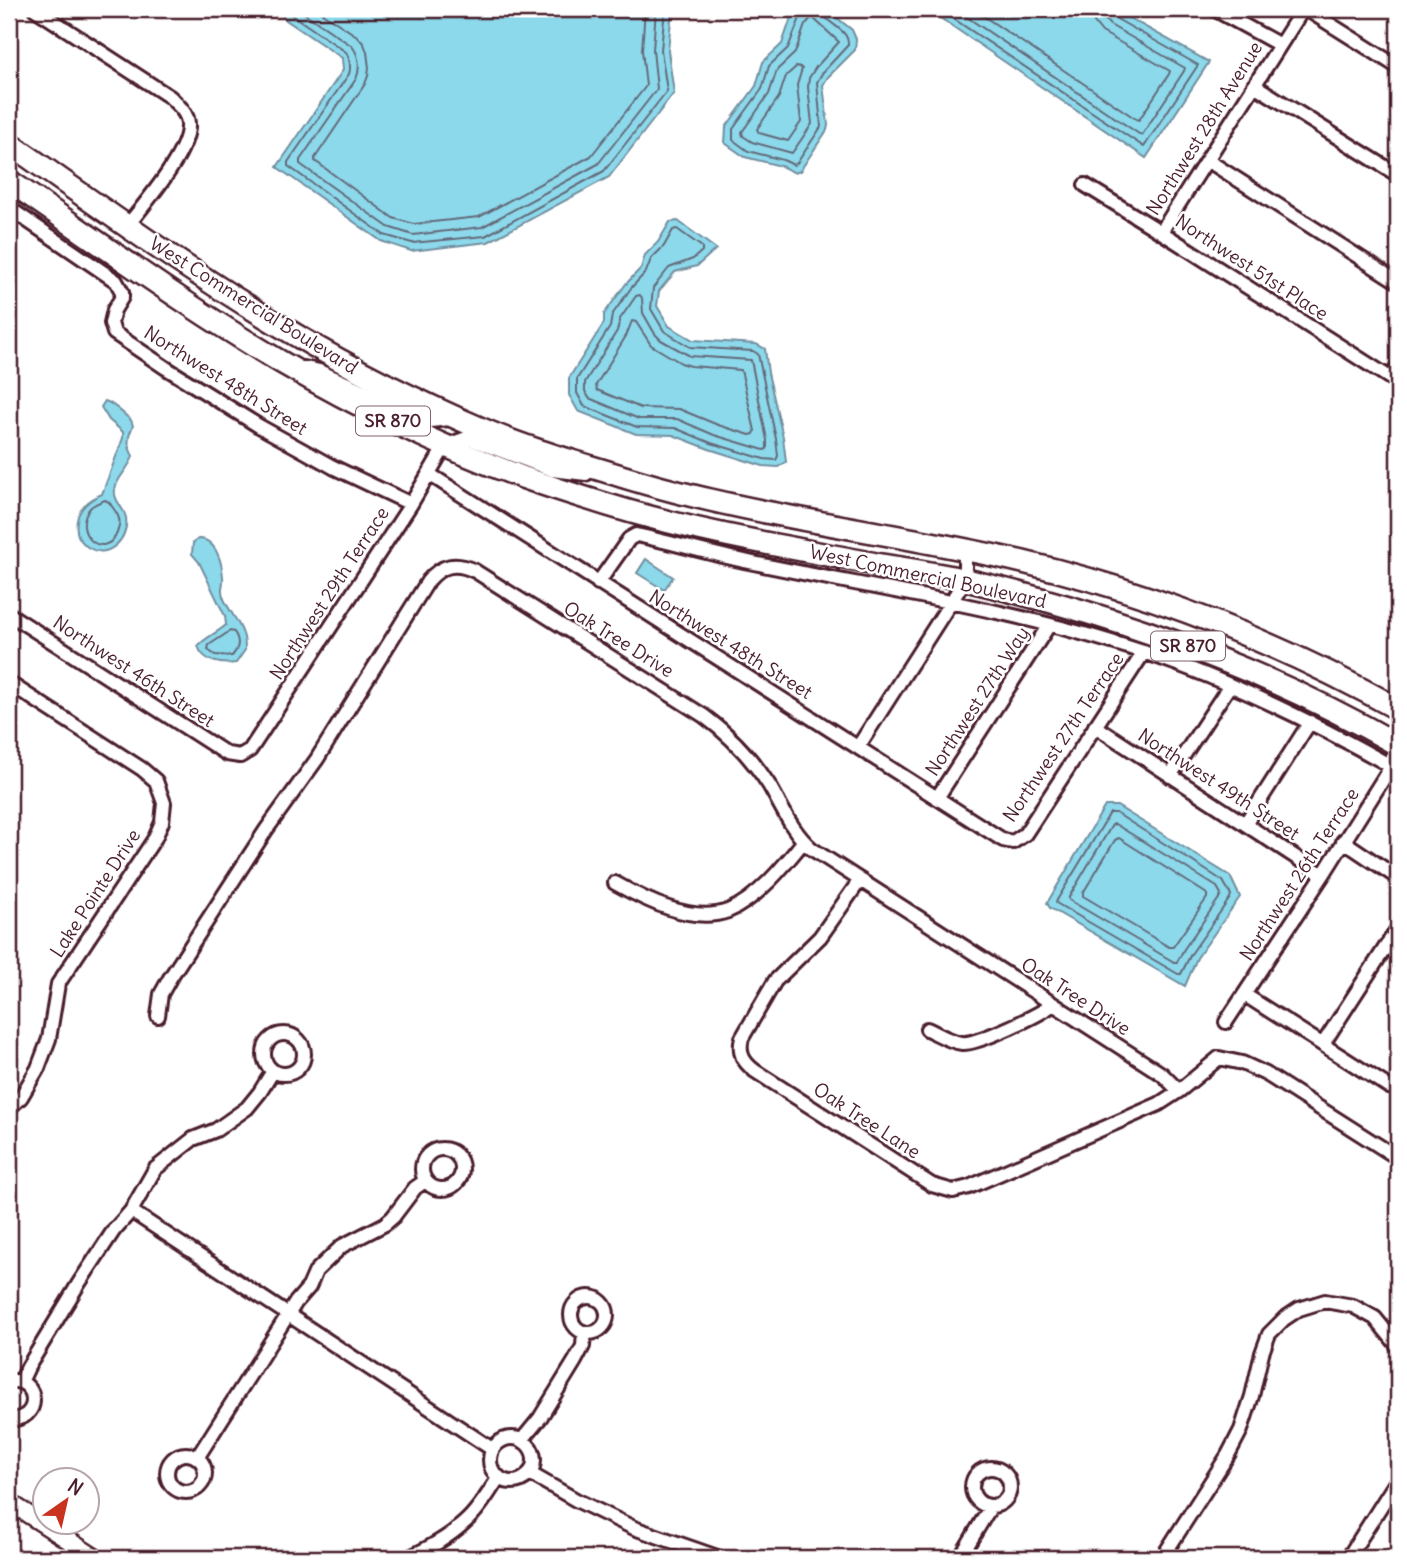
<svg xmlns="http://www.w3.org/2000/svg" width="1407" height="1567" viewBox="0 0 1407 1567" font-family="Delius,sans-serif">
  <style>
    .water { fill: #8cd9ec; stroke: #728f9f; stroke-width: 2 }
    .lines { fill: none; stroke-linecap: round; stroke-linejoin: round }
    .shore { stroke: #646978; stroke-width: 2 }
    .street-casing { stroke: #4a1f2b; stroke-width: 18 }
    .secondary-casing { stroke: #4a1f2b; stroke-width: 21 }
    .highway-casing { stroke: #4a1f2b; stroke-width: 26 }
    .street { stroke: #fff; stroke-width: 12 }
    .secondary { stroke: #fff; stroke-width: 16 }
    .highway { stroke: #fff; stroke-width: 21 }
    .labels { text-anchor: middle; stroke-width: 5; stroke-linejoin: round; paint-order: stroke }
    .shield { fill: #fff; stroke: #80626b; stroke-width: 2 }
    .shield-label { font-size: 18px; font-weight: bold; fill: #4a1f2b }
    .street-label { font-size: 19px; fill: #4a1f2b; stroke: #fff }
  </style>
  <rect width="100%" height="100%" fill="#fff"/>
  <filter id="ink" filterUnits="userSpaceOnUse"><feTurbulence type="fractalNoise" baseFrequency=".0143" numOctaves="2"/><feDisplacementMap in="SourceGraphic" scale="14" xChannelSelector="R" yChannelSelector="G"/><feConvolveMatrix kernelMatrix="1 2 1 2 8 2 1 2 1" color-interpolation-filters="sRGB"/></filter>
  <g filter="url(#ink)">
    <path class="water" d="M284 9H672L668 51 674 93 609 177 488 242 411 251 381 241 277 167 343 70 342 58 286 20 281 12Z
      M797 9H826L852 30 856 39 855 50 828 77 823 85 828 125 827 130 800 171 795 173 781 166 745 157 725 143 726 127 756 86 763 62 782 44 791 18Z
      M927 9H1113L1209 62 1146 158Z
      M678 221 716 249 697 266 675 272 659 291 657 306 669 326 693 340 756 344 765 349 768 373 783 437 786 462 778 467 763 466 709 449 673 435 636 434 578 411 569 395V378L604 323V314L626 284 641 268 645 255 658 242 670 222Z
      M105 401C115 404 123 414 131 420L133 426C127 438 127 445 133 456 129 469 117 477 115 489 113 501 124 507 126 518 129 538 109 560 89 548 84 545 77 537 77 531 74 512 86 501 102 494L123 438V432L109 420 101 407Z
      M198 539C216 538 222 563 223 577 224 587 219 588 224 599 229 611 239 621 243 634 245 639 245 645 245 650L236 663C221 665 203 662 198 646 206 637 217 633 226 625L225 616 199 562 192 554 193 543Z
      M646 559 673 577 664 590 637 573Z
      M1105 806H1117L1230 876 1240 897 1197 958 1185 986 1050 908 1047 903Z"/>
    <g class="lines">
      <path class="shore" d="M289 9 292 15 346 52C350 58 351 68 349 74L288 162V166L384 235 412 243 485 236 604 171 667 91 661 50 665 9
        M298 9 352 46C359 55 361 68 356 79L300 160V164L388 227 413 235 482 227 598 164 657 89 653 50 656 9
        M316 9 357 36 364 44 367 52 369 68 368 76 365 84 315 158V161L393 218 414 224 479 217 591 156 646 86 642 50 645 9
        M802 9V13L788 48 769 66 762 89 733 129V140L748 151 783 160 794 165 797 163 821 127 817 82 823 72 848 45C849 27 824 25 822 9
        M939 9 1144 147 1198 65 1115 18 1111 14V9
        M955 9 1139 134 1142 135 1184 71 1185 68 1110 25 1103 17 1102 9
        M973 9 1136 119 1139 120 1169 74 1170 71 1102 32 1094 22 1092 9
        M812 17 839 42 816 67 809 78 808 87 812 124 792 153 752 142 743 136 742 132 769 94 777 70 795 53 805 25Z
        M797 66 800 67 802 69 797 85 801 122 788 141 759 133 757 129 779 97 786 76Z
        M677 229 702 247V251L693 259 669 268 653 288 651 309 664 331 690 347 753 351 758 354 776 439 778 456 776 460 764 459 711 443 675 428 637 427 584 406 577 393V379L610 327 612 315 631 288 646 272 651 259 664 246 673 230Z
        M640 295 642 298 643 313 655 334 661 340 690 356 751 360 767 440V449L764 450 714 435 677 419H639L589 398 585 391V382L617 331 620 319 636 296Z
        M632 321 636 322 651 345 681 363 691 366 741 370 755 431 754 434 750 435 718 425 679 409 641 408 597 390 596 385 626 336Z
        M105 500 109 502C112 507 116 511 118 516 121 522 119 527 117 533 104 562 70 532 90 508 93 504 100 502 105 500Z
        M230 631 234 632C240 641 239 648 232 656L215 655 208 650 209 645Z
        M1110 813H1116L1223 881 1231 895 1230 898 1191 954 1181 974H1178L1056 903 1057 900Z
        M1115 824 1217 887 1221 894 1220 897 1184 949 1177 962H1174L1069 900V897L1112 825Z
        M1119 838 1207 894V898L1173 947H1169L1083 896V893L1115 840Z"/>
      <g class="street-casing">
        <path id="street" d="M35 9 170 97C177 104 188 113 188 124 190 152 145 203 128 225
          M1214 9 1280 45
          M1306 9 1398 67
          M1254 85 1398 175
          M1207 160 1398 282
          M1085 185 1161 232 1398 383
          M9 208 116 281 122 292V297L114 310 111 323 114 333 166 368 259 426 333 467 411 504
          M1161 232 1303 9
          M304 368 319 371 430 421 450 419
          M1391 378 1398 366
          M429 474 1003 840 1013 842 1025 834 1144 652
          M598 583 629 539 636 535C674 543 711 554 749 562 881 590 1015 609 1143 652 1232 681 1317 724 1398 770
          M9 614 227 754 240 756 250 750 411 504 445 446 467 438 552 470 586 474
          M9 683 142 769 156 781 164 803 162 822 155 838 58 984 49 1039 38 1068 21 1097 9 1108
          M1095 726 1323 875
          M858 747 965 580V550
          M1170 776 1230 685
          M937 798 1049 625
          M1245 824 1310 722
          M1343 841 1398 878
          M860 880 820 937 775 981 742 1038C738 1053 743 1062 755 1071L932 1185 953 1191 969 1187 1159 1104 1179 1091 1219 1058 1242 1063 1266 1074 1398 1158
          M615 883C645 900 692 924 728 911 757 899 784 866 803 842
          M1245 995 1389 1087 1398 1088
          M158 1016 161 994 170 978 266 830 317 759 428 581C442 564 456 562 475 571L704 716C730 735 751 757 769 785 782 807 792 832 812 849L1162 1074 1179 1091
          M1226 1022 1323 875 1385 776 1391 766 1395 743
          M927 1029C938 1034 950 1042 962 1043 976 1045 1042 1014 1053 1004
          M264 1054a20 20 0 1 1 40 0a20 20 0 1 1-40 0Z
          M1323 1044 1398 928
          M422 1169a20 20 0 1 1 40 0a20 20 0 1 1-40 0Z
          M131 1211 492 1449
          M571 1315a18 18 0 1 1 36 0a18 18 0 1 1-36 0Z
          M9 1381C41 1378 41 1422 9 1419
          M21 1382 28 1367 79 1283 114 1230 131 1211 155 1169 193 1139 216 1130 247 1108 260 1092 273 1071
          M490 1460a22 22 0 1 1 44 0a22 22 0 1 1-44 0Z
          M522 1440 540 1418 575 1361 583 1346 584 1332
          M167 1473a19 19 0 1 1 38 0a19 19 0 1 1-38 0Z
          M197 1458 296 1302 309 1287 316 1271 342 1246 385 1224 393 1217 415 1188 425 1181
          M972 1487a19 19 0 1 1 38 0a19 19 0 1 1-38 0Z
          M529 1473 576 1500 634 1528 720 1558
          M408 1558C429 1548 448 1538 465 1522 479 1510 489 1492 499 1477
          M960 1558 991 1506
          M1162 1558 1228 1455 1241 1430 1252 1396 1262 1353 1269 1334 1284 1319 1299 1309 1325 1301 1353 1306 1375 1318 1398 1346
          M1348 1558 1398 1479"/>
      </g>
      <g class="secondary-casing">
        <path id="secondary" d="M9 1502 96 1558"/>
      </g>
      <g class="highway-casing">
        <path id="highway" d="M9 143C102 209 195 276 294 334 354 370 419 402 484 430 528 449 576 462 621 476 752 517 890 531 1023 562 1154 593 1281 644 1398 709
          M9 181C99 242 187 307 281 362 358 407 439 446 522 477 550 487 579 496 608 505 695 532 787 547 876 564 906 569 936 573 966 580 1117 615 1263 668 1398 745"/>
      </g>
      <use href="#street" class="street"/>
      <use href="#secondary" class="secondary"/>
      <use href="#highway" class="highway"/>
    </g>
  </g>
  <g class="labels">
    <g class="shield">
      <rect x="356" y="406.5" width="74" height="29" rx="5"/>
      <rect x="1151" y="631.5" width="74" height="29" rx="5"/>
    </g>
    <g class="shield-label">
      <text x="393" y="427">SR 870</text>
      <text x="1188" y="652">SR 870</text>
    </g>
    <g class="street-label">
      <text transform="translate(1204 128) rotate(-58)" y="7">Northwest 28th Avenue</text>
      <text transform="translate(1252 267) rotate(33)" y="7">Northwest 51st Place</text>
      <text transform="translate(254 305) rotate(32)" y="7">West Commercial Boulevard</text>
      <text transform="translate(226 380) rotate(32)" y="7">Northwest 48th Street</text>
      <text transform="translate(928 576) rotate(12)" y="7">West Commercial Boulevard</text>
      <text transform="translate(329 593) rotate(-57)" y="7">Northwest 29th Terrace</text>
      <text transform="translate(619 639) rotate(32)" y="7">Oak Tree Drive</text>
      <text transform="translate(731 644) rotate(32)" y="7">Northwest 48th Street</text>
      <text transform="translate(134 671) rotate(33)" y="7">Northwest 46th Street</text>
      <text transform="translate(977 701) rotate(-57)" y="7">Northwest 27th Way</text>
      <text transform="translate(1063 737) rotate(-56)" y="7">Northwest 27th Terrace</text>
      <text transform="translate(1219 784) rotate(33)" y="7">Northwest 49th Street</text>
      <text transform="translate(1299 874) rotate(-57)" y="7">Northwest 26th Terrace</text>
      <text transform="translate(95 893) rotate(-57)" y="7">Lake Pointe Drive</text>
      <text transform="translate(1076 996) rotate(33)" y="7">Oak Tree Drive</text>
      <text transform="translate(867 1120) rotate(33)" y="7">Oak Tree Lane</text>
    </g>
  </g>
  <rect width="1407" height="1567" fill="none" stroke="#fff" stroke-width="35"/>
  <rect x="18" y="18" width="1372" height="1532" fill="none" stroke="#4a1f2b" stroke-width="2.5" filter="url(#ink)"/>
  <g transform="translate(66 1501) rotate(34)"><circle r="33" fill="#ffffff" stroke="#b7a5aa" stroke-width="2"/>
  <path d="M0-5L12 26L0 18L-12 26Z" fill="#c8321e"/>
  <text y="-10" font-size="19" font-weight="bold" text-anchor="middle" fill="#4a1f2b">N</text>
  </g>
</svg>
